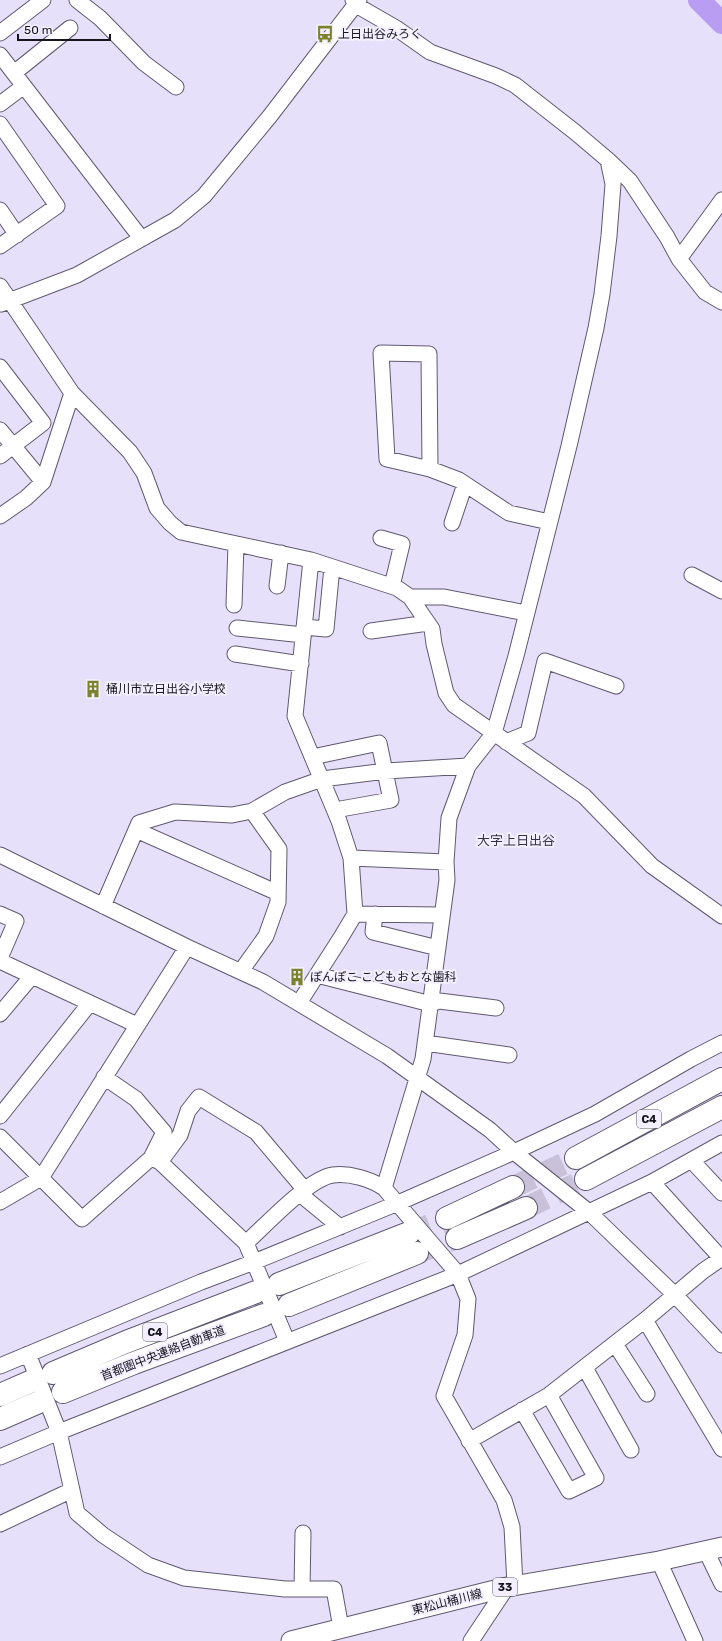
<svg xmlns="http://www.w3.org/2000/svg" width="722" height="1641" viewBox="0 0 722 1641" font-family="Rubik,'Noto Sans JP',sans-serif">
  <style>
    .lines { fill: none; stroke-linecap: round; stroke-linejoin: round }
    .river { stroke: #b89df3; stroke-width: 22 }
    .highway-tunnel { stroke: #c8c1d9; stroke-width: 22; stroke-dasharray: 22 11; stroke-linecap: butt }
    .minor-casing { stroke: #5f596f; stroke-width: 17 }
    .major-casing { stroke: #5f596f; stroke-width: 21 }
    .highway-casing { stroke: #5f596f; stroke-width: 24 }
    .minor { stroke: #fff; stroke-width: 15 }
    .major { stroke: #fff; stroke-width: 19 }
    .highway { stroke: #fff; stroke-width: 22 }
    .labels { text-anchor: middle; stroke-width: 4; stroke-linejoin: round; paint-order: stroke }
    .shield { fill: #f3efff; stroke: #585660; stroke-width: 1 }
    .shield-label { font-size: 11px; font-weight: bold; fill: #16141c }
    .poi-label { font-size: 12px; fill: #16141c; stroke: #f3efff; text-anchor: start }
    .street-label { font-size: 12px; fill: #16141c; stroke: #f3efff }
    .neighbourhood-label { font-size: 13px; fill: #383246; stroke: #f3efff }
  </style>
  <rect width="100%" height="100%" fill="#e7e0fa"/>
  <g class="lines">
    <path class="river" d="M699 0 722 23"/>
    <path class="highway-tunnel" d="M513 1187 576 1158
      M526 1208 586 1179
      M409 1233 447 1218
      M417 1253 457 1238"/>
    <g class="minor-casing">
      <path id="minor" d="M77 0 100 18 144 63 176 87
        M353 0 356 5 396 28 430 52 496 76 515 85 575 132 608 160 613 184 609 236 602 294 596 328 569 446 516 656 494 733 468 766 449 818 446 862 447 880 423 1059 384 1188
        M0 33 43 0
        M0 55 141 238
        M14 73 70 28
        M0 104 24 86
        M0 124 57 206 0 246
        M608 160 630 181 667 237 679 259 705 292 722 302
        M0 210 17 235
        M679 259 722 200
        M0 286 72 393 130 452 144 473 157 508 170 523 181 532 311 560 397 588 410 597 432 629 434 644 446 693 454 705 584 796 652 866 722 916
        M1 304 77 275 175 220 204 196 270 116 359 0
        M0 367 43 423 0 456
        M0 430 43 482
        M430 469 429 354 381 353 387 459 430 469 459 480 509 513 549 522
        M0 516 26 498 43 482 72 393
        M452 523 465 484
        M381 538 402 544 392 586
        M692 575 722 591
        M277 586 281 553
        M410 597H444L526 613
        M234 605 236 544
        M304 627 326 629 332 567
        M237 628 303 635
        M371 631 428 623
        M235 654 301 664
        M506 742 528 733 545 661 616 686
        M312 757 379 743 391 800 335 810
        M136 830 278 893
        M0 855 187 947 263 982 387 1056 490 1130 514 1152 589 1212 675 1295 722 1345
        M351 858 446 862
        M103 906 139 823 175 812 232 815 252 811 285 792 322 779 386 771 468 766
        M0 914 16 921 0 958
        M355 914 441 915
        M375 914 373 932 438 948
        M0 961 137 1025
        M241 971 266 936 278 902 279 849 252 811
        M317 975 431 1004 439 1001 496 1008
        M299 1003 340 939 355 914 351 858 339 821 295 716 311 560
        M0 1014 32 976
        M425 1043 509 1055
        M104 1077 136 1099 164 1132 151 1158
        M0 1116 90 1003
        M0 1137 82 1219 151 1158 160 1162 246 1243 287 1341
        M692 1161 722 1193
        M160 1162 180 1135 188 1111 199 1097 256 1132 305 1190
        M652 1182 721 1258
        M300 1194 340 1227
        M0 1202 41 1178 187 947
        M246 1243C265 1226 309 1178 333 1175 350 1173 370 1179 384 1188L458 1274 468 1299 465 1335 444 1396 504 1500 512 1527 515 1585
        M645 1320 722 1449
        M615 1344 647 1394
        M28 1354 59 1432 77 1513 103 1535 148 1565 184 1578 285 1589H334L341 1628
        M0 1366 201 1282 254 1262 398 1203 514 1152 595 1114 691 1059 722 1043
        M585 1368 631 1450
        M522 1410 569 1491 596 1478 549 1395
        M469 1441 549 1395 645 1320 703 1271 722 1258
        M0 1457 59 1432 458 1274 652 1182 722 1143
        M0 1524 72 1490
        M706 1551 722 1584
        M659 1561 695 1641
        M302 1589 303 1533
        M471 1641 507 1587"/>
    </g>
    <g class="major-casing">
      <path id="major" d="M291 1641 507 1587 659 1561 722 1547"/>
    </g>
    <g class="highway-casing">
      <path id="highway" d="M576 1158 722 1079
        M586 1179 722 1107
        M447 1218 513 1187
        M457 1238 526 1208
        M279 1284 409 1233
        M289 1305 417 1253
        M53 1373 126 1342 256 1292
        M63 1392 134 1363 264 1315
        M0 1395 32 1381
        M0 1419 39 1402"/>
    </g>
    <use href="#minor" class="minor"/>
    <use href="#major" class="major"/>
    <use href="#highway" class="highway"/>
  </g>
  <defs>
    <g id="bus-bare" transform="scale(1.38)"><path d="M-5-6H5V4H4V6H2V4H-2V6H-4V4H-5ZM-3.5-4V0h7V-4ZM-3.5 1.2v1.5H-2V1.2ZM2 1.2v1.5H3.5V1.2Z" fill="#7c832e" stroke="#f3efff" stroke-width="2.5" paint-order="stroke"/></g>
    <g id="building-bare" transform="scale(1.38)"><path d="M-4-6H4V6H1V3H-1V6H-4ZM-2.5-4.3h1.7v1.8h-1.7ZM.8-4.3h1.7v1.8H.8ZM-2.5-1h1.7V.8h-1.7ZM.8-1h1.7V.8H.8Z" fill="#7c832e" stroke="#f3efff" stroke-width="2.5" paint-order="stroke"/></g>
  </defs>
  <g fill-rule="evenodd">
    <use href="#bus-bare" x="325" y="34"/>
    <use href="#building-bare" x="93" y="689"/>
    <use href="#building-bare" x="297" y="977"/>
  </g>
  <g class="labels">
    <g class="shield">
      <rect x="637" y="1110" width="24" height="18" rx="3"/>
      <rect x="143" y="1323" width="24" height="18" rx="3"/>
      <rect x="493" y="1578" width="24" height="18" rx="3"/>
    </g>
    <g class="shield-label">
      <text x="649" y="1123">C4</text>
      <text x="155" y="1336">C4</text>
      <text x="505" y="1591">33</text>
    </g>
    <g class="poi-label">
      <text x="338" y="38">上日出谷みろく</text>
      <text x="106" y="693">桶川市立日出谷小学校</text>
      <text x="310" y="981">ぽんぽこ こどもおとな歯科</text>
    </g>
    <g class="street-label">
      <text transform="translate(163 1353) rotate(-21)" y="4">首都圏中央連絡自動車道</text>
      <text transform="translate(447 1602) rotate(-14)" y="4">東松山桶川線</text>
    </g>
    <g class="neighbourhood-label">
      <text x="516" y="845">大字上日出谷</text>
    </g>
  </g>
  <path d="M18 34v6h92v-6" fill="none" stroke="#16141c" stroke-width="2"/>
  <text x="24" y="34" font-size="12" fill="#16141c" stroke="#f3efff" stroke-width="3" paint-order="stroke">50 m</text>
</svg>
